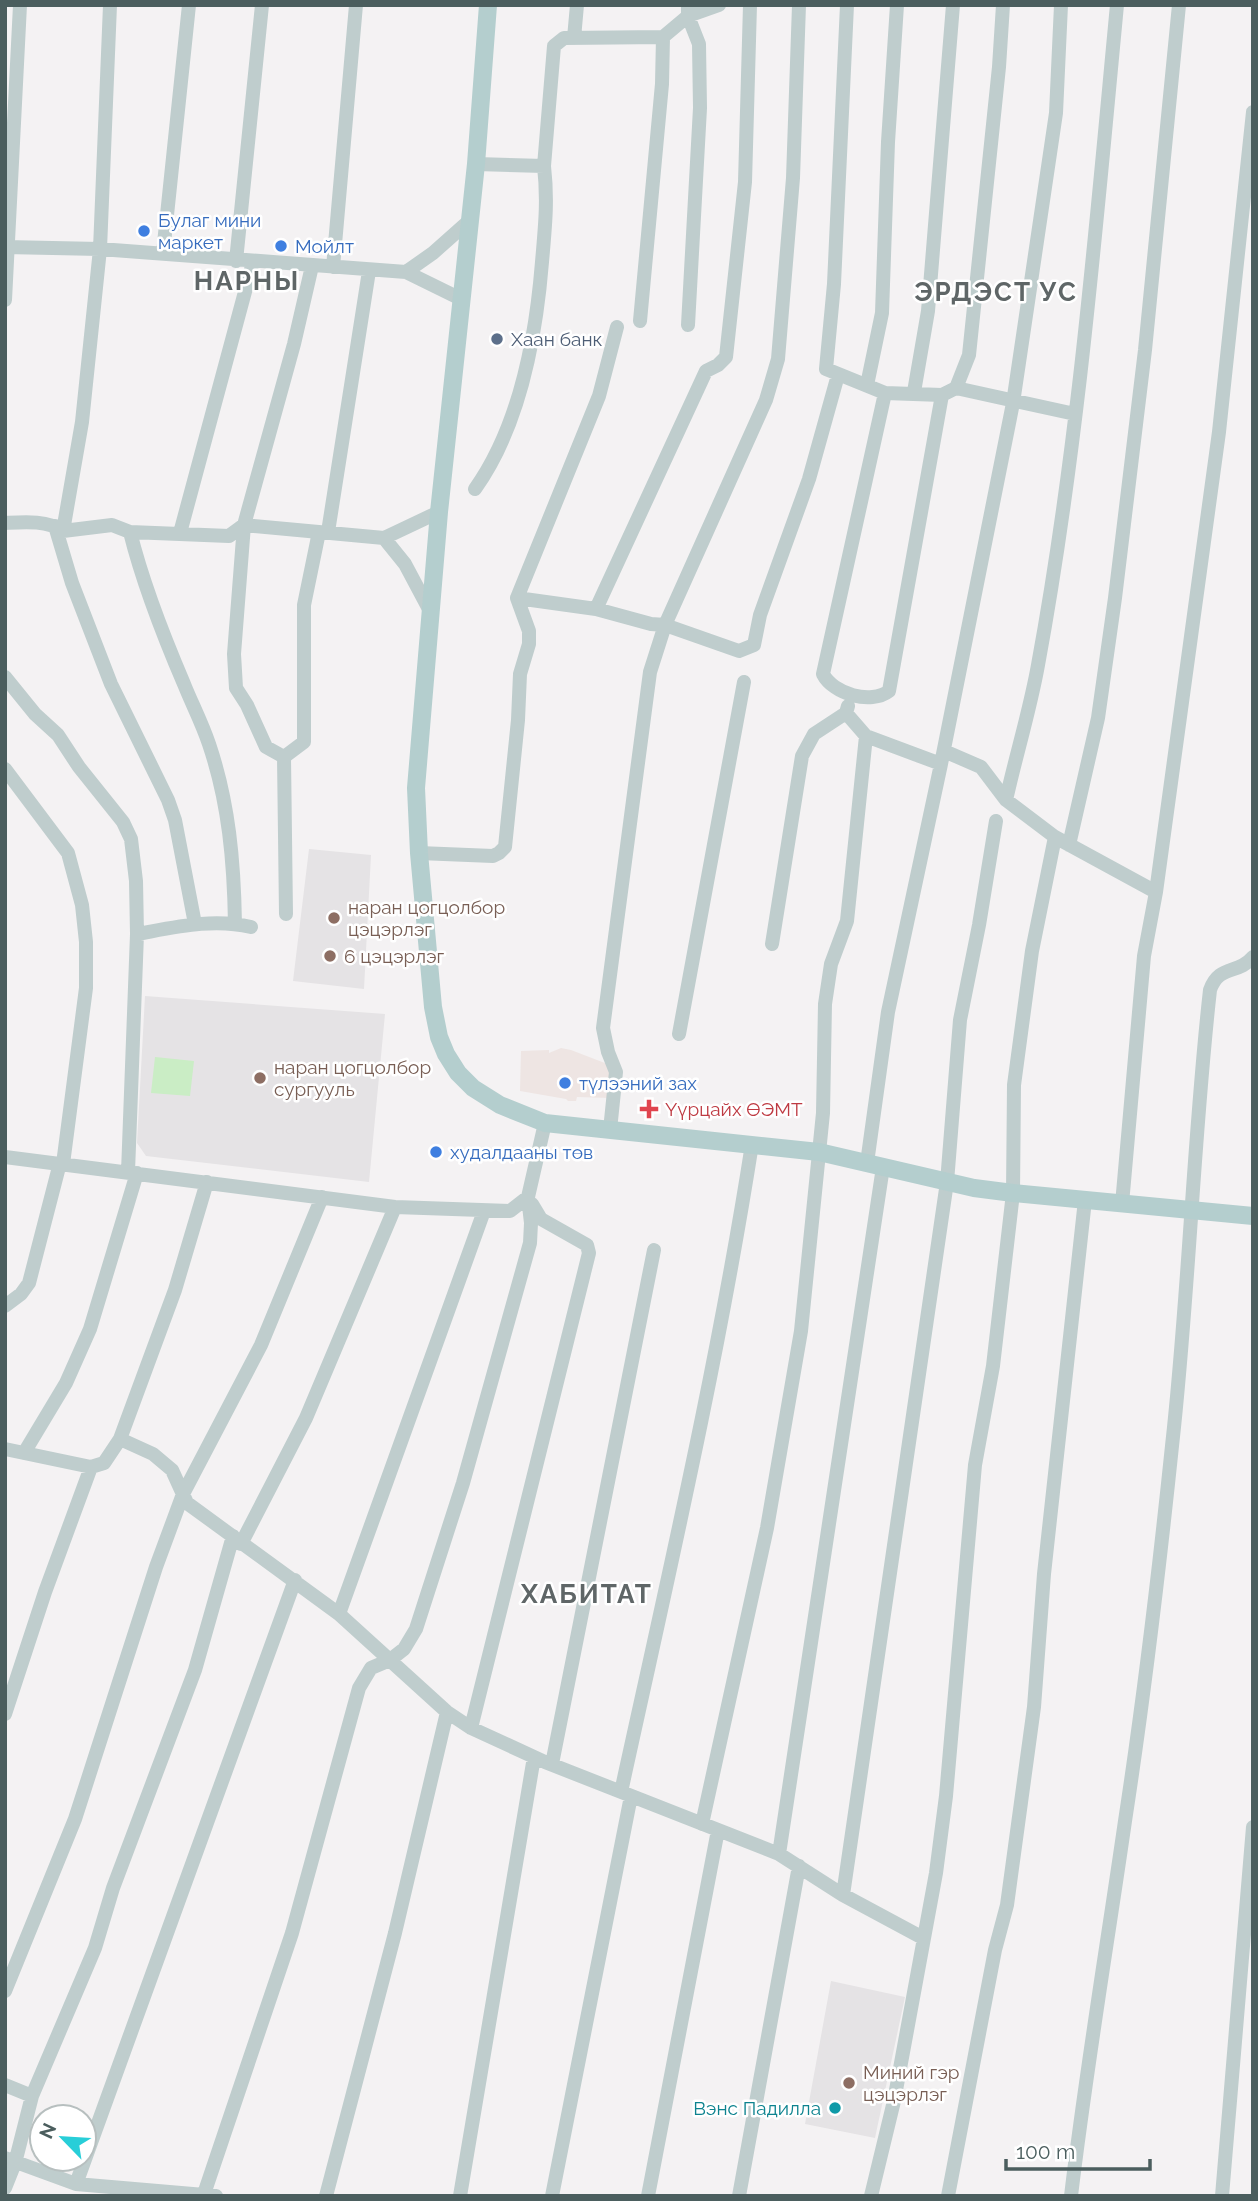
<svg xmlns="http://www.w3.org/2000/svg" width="1258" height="2201" viewBox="0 0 1258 2201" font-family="Raleway,sans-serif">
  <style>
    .commercial { fill: #eee5e3 }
    .education { fill: #e5e3e5 }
    .green { fill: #caedc5 }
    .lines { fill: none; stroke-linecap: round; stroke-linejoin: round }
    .minor { stroke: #bfcdcd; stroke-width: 14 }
    .major { stroke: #b4cece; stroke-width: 18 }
    .shop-dot { fill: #3f7fe0; stroke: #fff; stroke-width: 2.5 }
    .service-dot { fill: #5c6f8a; stroke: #fff; stroke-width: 2.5 }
    .education-dot { fill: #8d6e63; stroke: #fff; stroke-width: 2.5 }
    .health-dot { fill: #e0444e; stroke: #fff; stroke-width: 2.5 }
    .culture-dot { fill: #0f9aa8; stroke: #fff; stroke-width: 2.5 }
    .labels { text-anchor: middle; stroke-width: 5; stroke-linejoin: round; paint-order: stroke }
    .shop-label { font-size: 19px; fill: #366cbe; stroke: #fff; text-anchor: start }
    .service-label { font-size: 19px; fill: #4e5e75; stroke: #fff; text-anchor: start }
    .education-label { font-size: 19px; fill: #785e54; stroke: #fff; text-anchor: start }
    .health-label { font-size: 19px; fill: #be3a42; stroke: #fff; text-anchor: start }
    .culture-label { font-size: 19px; fill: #0d838f; stroke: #fff; text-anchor: end }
    .district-label { font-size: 26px; font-weight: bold; letter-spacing: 2px; fill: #5f6667; stroke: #fff }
  </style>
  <rect width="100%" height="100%" fill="#f4f2f3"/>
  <path class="commercial" d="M561 1048 571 1050 610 1065V1098L577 1097 576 1101H568L566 1099 520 1091 521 1051 549 1050V1053Z"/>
  <path class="education" d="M309 849 371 855 364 989 293 981Z
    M145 996 385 1014 369 1182 146 1156 137 1143Z
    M831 1981 905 1997 875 2138 805 2124Z"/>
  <path class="green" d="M155 1057 194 1061 190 1096 151 1093Z"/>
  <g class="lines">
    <path class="minor" d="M847 5 834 284 826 369 885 393 942 395 956 388 969 355 999 67 1003 5
      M574 38 577 5
      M476 164 544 166 554 46 564 38 663 37 688 16 719 5
      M5 247 100 249 406 272 463 300
      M163 253 189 5
      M236 261 262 5
      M333 267 356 5
      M406 272 433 253 469 221
      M5 300 20 5
      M640 321 662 84 663 37
      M688 325 700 108 699 44 688 16V5
      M867 385 882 313 888 142 897 5
      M956 388 1075 414
      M914 392 928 311 953 5
      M885 393 823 674C833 694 871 705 889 691L942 395
      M475 489C520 426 536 337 542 262 545 227 548 201 544 166
      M5 523C24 522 47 520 63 531L112 525 130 532 229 536 244 525 384 538 439 512
      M55 526 72 583 111 684 168 800 175 820 195 924
      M63 531 82 422 100 249 110 5
      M130 532C143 584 163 635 184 684 192 704 202 723 209 744 229 803 234 862 235 924
      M328 532 369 271
      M180 533 253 262
      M384 538 405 564 430 611
      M517 598 596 609 651 624 665 625 739 651 754 645 760 615 809 479 838 375
      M596 609 706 371 718 365 726 357 745 182 750 5
      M5 677 35 714 58 735 79 767 123 822 131 839 136 881 137 934 128 1172
      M848 706 846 713 866 736 941 764
      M944 751 981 767 1006 800 1055 837 1156 892 1144 956 1122 1204
      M284 757 266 747 247 705 236 688 234 654 244 525 294 344 312 266
      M284 757 304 742V605L319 532
      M284 757 286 914
      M5 769 68 853 82 905 86 942V988L63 1164
      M1006 800C1016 755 1030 710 1038 665 1078 448 1096 225 1117 5
      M1069 845 1098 718 1115 598 1145 350 1179 5
      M419 853 493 856 499 853 505 847 518 720 520 674 529 644V631L517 598 599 396 617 327
      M1156 892 1219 432 1253 112
      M137 934C176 927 213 918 251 927
      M772 944 802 756 814 734 846 713
      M679 1034 744 682
      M610 1130 616 1072 608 1052 603 1028 650 672 665 625 766 400 778 359 793 178 799 5
      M5 1157 395 1207 510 1211 528 1197 545 1123
      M867 1163 888 1012 941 764 1013 403 1056 113 1061 5
      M5 1306 21 1294 29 1283 60 1163
      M120 1439 175 1290 207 1182
      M5 1449 91 1467 104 1463 120 1439 153 1454 172 1470 187 1503 339 1614 447 1712 471 1728 545 1762 779 1854 843 1895 923 1938
      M24 1453 66 1383 90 1329 137 1173
      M241 1544 306 1418 395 1207
      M339 1614 484 1211
      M5 1714 45 1592 91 1467
      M471 1728 589 1253 587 1245 541 1219 532 1204
      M552 1764 654 1250
      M621 1792C668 1577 718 1362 752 1144
      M702 1824 767 1528 801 1331 823 1113 825 1004 831 964 847 921 866 736
      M779 1854 883 1167
      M843 1895 947 1182 960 1020 979 925 996 821
      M5 1991 75 1819 156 1567 183 1494 261 1345 322 1197
      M5 2085 32 2096
      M5 2158 76 2184 216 2196
      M76 2184 295 1580
      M5 2188 15 2163 32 2096 95 1948 113 1888 195 1670 233 1536
      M204 2194 292 1933 359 1688 371 1668 390 1660 404 1649 416 1629 463 1483 530 1243 531 1223 528 1197
      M326 2196 395 1933 447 1712
      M460 2196 534 1757
      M552 2196 631 1796
      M648 2196 718 1830
      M739 2196 799 1866
      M871 2196 894 2101 936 1873 946 1796 975 1465 993 1366 1013 1193 1014 1085 1032 951 1055 837
      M948 2196 995 1950 1007 1905 1034 1707 1044 1574 1085 1200
      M1071 2196C1086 2070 1107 1946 1125 1821 1144 1697 1159 1571 1172 1446 1189 1294 1193 1141 1210 990 1219 964 1238 975 1253 957
      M1222 2196 1253 1827"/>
    <path class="major" d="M488 5 476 164 439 512 416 788 419 853 433 1007 439 1037 446 1054 458 1073 473 1088 500 1105 545 1123 819 1152 974 1188 1013 1193 1253 1216"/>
  </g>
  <g class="shop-dot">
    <circle cx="144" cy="231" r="7"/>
    <circle cx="281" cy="246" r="7"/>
    <circle cx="565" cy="1083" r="7"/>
    <circle cx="436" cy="1152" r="7"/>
  </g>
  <circle class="service-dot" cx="497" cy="339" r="7"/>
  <g class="education-dot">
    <circle cx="334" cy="918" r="7"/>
    <circle cx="330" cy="956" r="7"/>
    <circle cx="260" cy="1078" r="7"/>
    <circle cx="849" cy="2083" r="7"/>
  </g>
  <path class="health-dot" d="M645.5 1098.5h7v7h7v7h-7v7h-7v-7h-7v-7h7z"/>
  <circle class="culture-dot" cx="835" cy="2108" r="7"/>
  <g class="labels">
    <g class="shop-label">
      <text x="158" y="227">Булаг мини<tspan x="158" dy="22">маркет</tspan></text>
      <text x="295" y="253">Мойлт</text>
      <text x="579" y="1090">түлээний зах</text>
      <text x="450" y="1159">худалдааны төв</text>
    </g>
    <g class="service-label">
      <text x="511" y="346">Хаан банк</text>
    </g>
    <g class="education-label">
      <text x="348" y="914">наран цогцолбор<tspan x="348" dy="22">цэцэрлэг</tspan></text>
      <text x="344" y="963">6 цэцэрлэг</text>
      <text x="274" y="1074">наран цогцолбор<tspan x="274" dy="22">сургууль</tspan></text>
      <text x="863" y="2079">Миний гэр<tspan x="863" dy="22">цэцэрлэг</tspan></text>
    </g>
    <g class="health-label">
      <text x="665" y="1116">Үүрцайх ӨЭМТ</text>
    </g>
    <g class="culture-label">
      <text x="821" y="2115">Вэнс Падилла</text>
    </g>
    <g class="district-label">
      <text x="247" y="290">НАРНЫ</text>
      <text x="996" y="301">ЭРДЭСТ УС</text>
      <text x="587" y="1603">ХАБИТАТ</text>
    </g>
  </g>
  <rect width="1258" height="2201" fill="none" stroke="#4b5e5e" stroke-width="14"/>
  <g transform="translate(63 2138) rotate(295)"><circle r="33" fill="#ffffff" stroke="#b7bfbf" stroke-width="2"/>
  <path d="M0-5L12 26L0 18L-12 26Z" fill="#28ced8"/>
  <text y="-10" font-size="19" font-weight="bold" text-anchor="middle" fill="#4b5e5e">N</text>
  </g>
  <path d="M1006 2159v10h144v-10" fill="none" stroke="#4b5e5e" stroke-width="3.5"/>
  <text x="1016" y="2159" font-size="21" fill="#4b5e5e" stroke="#ffffff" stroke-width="5" paint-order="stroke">100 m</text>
</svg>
